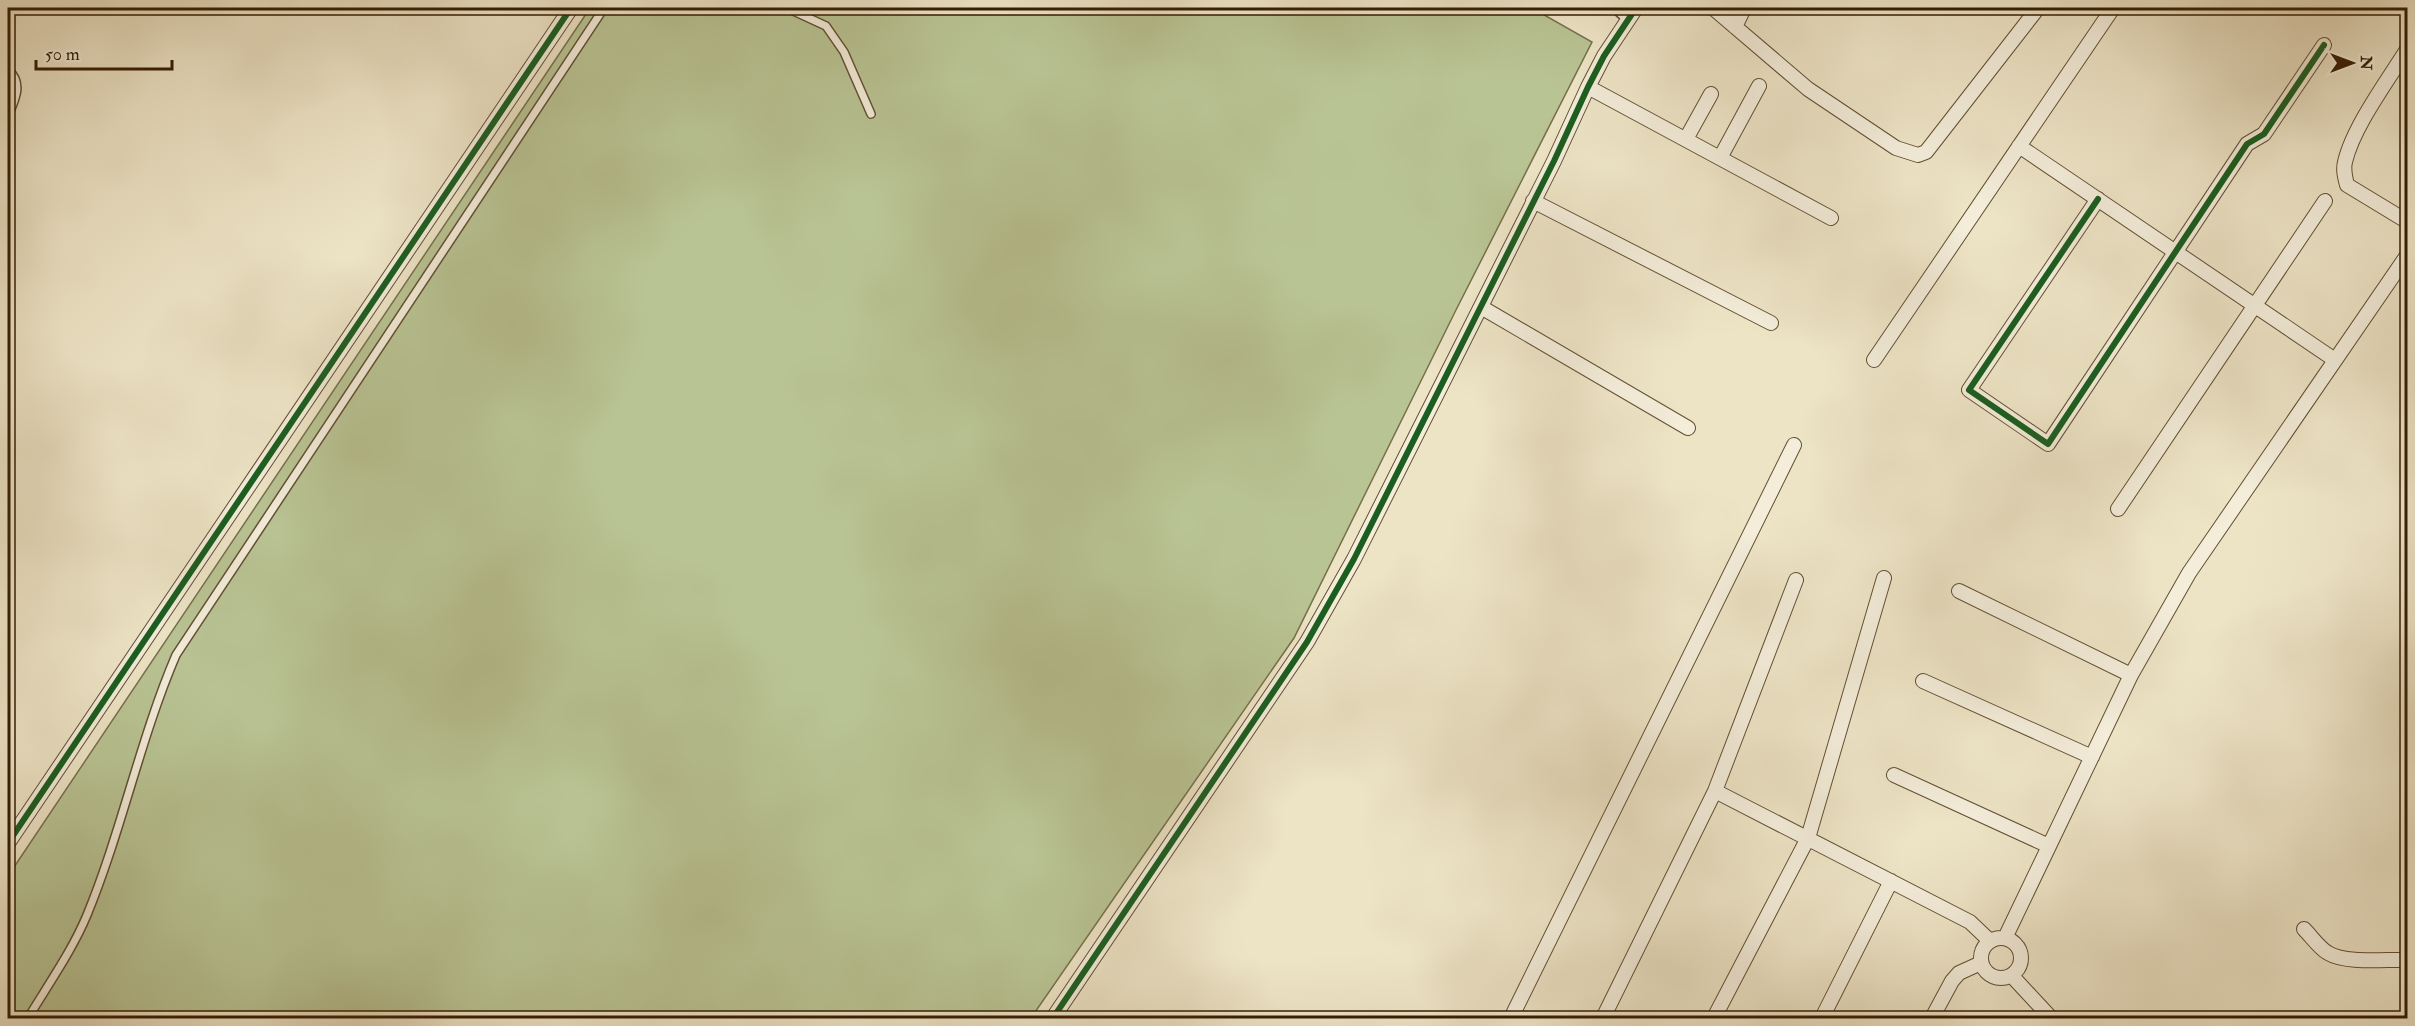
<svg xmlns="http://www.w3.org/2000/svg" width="2415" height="1026" viewBox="0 0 2415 1026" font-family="'IM FELL Double Pica',serif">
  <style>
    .green { fill: #b9c494; stroke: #77704b; stroke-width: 1.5 }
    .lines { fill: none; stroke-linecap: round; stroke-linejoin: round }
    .service-casing { stroke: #634f33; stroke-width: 10 }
    .minor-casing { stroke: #634f33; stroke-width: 16 }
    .service { stroke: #f3edda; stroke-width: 7 }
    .minor { stroke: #f3edda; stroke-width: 14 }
    .cycleway-casing { stroke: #f3edda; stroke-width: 10 }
    .cycleway { stroke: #1b5e20; stroke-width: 6 }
  </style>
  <rect width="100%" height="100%" fill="#ede4c6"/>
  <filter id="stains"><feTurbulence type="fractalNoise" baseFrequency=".00333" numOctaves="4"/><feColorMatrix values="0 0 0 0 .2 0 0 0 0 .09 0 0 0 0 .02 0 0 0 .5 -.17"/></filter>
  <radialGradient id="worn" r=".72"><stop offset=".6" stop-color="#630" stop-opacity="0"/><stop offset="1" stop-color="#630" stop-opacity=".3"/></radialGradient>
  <path class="green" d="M590 8H1532L1592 42 1455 312 1294 638 1031 1018H8V876Z"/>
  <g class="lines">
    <g class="service-casing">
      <path id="service" d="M787 8 826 26 844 52 871 114
        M1614 8 1627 20
        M8 70C24 83 15 100 8 116
        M28 1018C48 985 72 951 87 915 122 830 140 739 176 655L604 8"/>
    </g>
    <g class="minor-casing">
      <path id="minor" d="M1713 8 1808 89 1896 148 1918 155 1926 152 2038 8
        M1735 27 1744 8
        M2408 48C2388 80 2353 127 2345 162 2343 170 2345 177 2347 185L2408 222
        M1588 87 1831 218
        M1686 139 1711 94
        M2019 146 2335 360
        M1720 158 1759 86
        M2098 199 1969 390 2048 444 2247 144 2264 134 2324 45
        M1533 201 1771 323
        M1481 307 1688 428
        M1874 360 2113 8
        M2118 509 2325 201
        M1959 591 2131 675
        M1923 681 2092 757
        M1894 775 2049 846
        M1715 791 1970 922 1990 941
        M8 843 571 8
        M2304 929C2312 937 2319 948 2328 953 2346 964 2386 959 2408 960
        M1981 958a20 20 0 1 1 40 0a20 20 0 1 1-40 0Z
        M2005 938 2131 675 2189 573 2406 257
        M2012 976 2051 1018
        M1053 1018 1307 642 1354 559 1554 161 1588 87 1604 56 1636 8
        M1511 1018 1794 445
        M1603 1018 1715 791 1796 580
        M1714 1018 1808 838 1884 578
        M1822 1018 1891 881
        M1932 1018 1952 981 1959 973 1981 963"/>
    </g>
    <use href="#service" class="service"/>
    <use href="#minor" class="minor"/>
    <g class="cycleway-casing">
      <path id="cycleway" d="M2098 199 1969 390 2048 444 2247 144 2264 134 2324 45
        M8 843 571 8
        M1053 1018 1307 642 1354 559 1554 161 1588 87 1604 56 1636 8"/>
    </g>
    <use href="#cycleway" class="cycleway"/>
  </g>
  <rect width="2415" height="1026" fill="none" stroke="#ede4c6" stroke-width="30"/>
  <rect x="9" y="9" width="2397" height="1008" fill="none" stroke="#351d02" stroke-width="3"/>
  <rect x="15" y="15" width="2385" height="996" fill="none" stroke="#351d02" stroke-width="1.5"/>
  <g transform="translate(2352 63) rotate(90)" stroke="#f3edda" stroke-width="4.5" paint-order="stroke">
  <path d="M0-4.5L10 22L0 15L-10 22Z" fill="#351d02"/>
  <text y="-9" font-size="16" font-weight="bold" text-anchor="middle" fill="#351d02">N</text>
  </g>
  <path d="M36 60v9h136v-9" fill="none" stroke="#351d02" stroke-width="3"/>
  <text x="45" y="60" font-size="18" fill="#351d02" stroke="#f3edda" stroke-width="4.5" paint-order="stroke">50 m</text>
  <rect width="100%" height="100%" filter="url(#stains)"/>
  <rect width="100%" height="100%" fill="url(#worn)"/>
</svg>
